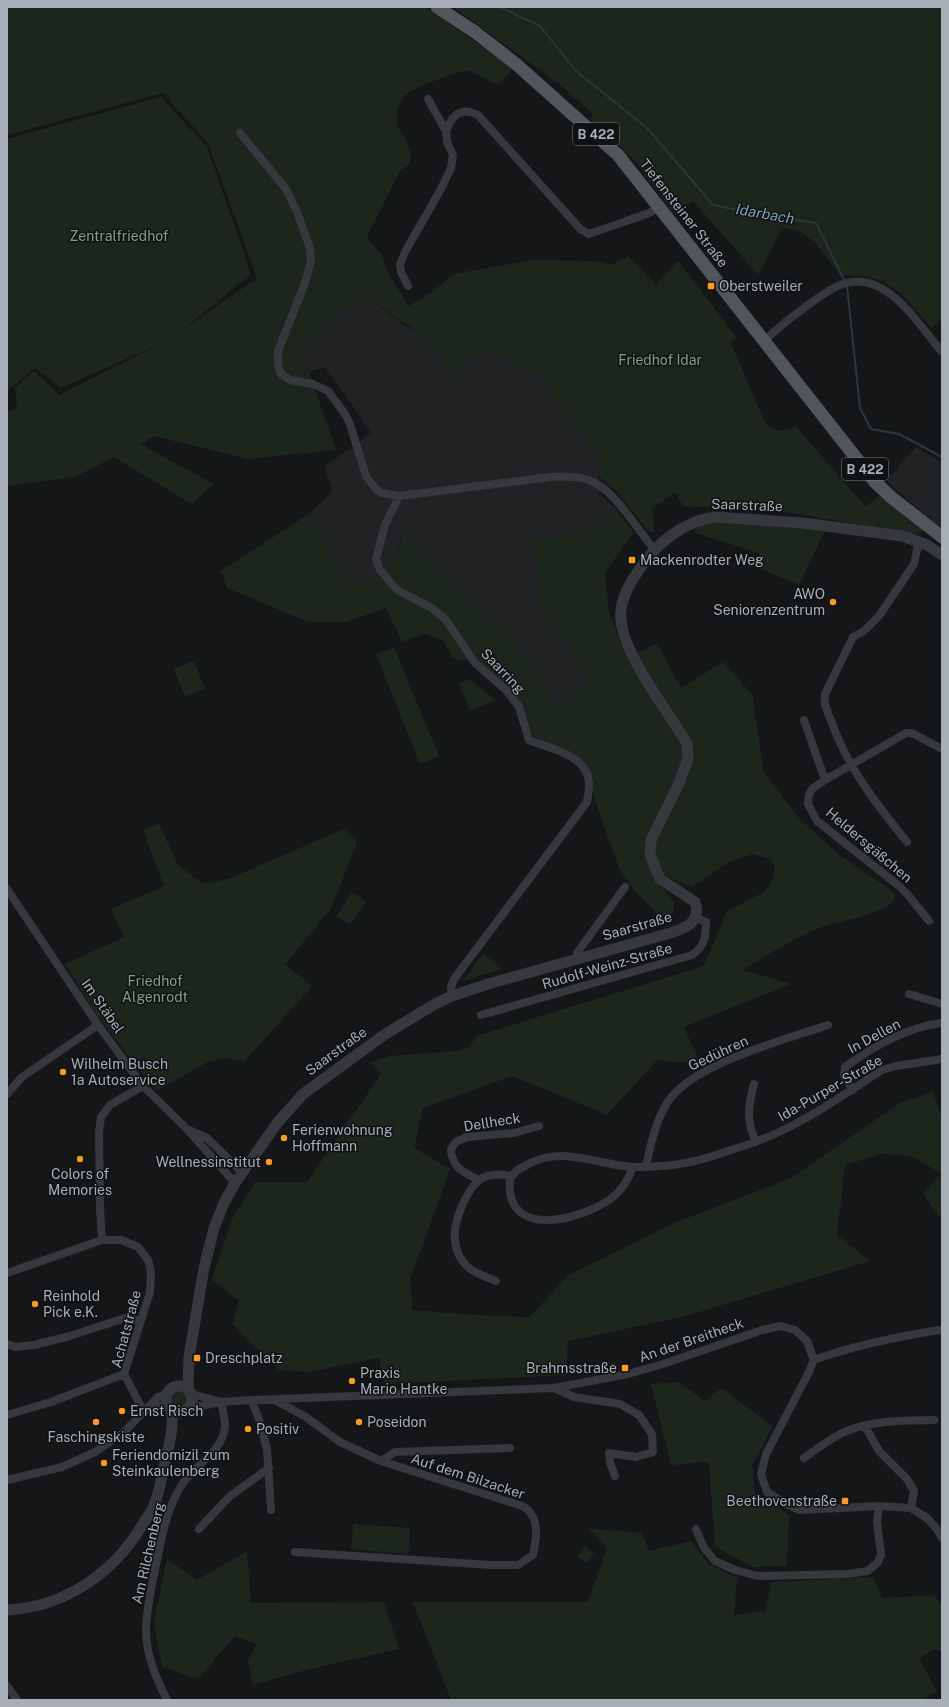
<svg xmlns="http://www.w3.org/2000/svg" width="949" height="1707" viewBox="0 0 949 1707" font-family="'Public Sans',sans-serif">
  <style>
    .built { fill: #212224 }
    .green { fill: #1d261d }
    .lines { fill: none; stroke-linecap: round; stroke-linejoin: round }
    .stream { stroke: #2b373c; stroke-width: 2 }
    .minor { stroke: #36383d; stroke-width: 8 }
    .tertiary { stroke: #36383d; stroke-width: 11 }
    .primary { stroke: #52555c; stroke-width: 13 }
    .poi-dot { fill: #fa982a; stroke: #101112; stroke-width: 1.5 }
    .labels { text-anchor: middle; stroke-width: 3; stroke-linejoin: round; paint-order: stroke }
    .shield { fill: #101112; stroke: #7a7f86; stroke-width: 1 }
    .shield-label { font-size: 13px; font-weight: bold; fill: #a7aeb8 }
    .street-label { font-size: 14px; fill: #a7aeb8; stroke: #101112 }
    .park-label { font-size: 14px; fill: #7fa47d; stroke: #101112 }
    .poi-label { font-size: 14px; fill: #a7aeb8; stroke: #101112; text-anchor: start }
    .water-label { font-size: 15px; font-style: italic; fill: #7ca2b5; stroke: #101112 }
  </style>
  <rect width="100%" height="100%" fill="#151617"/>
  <path class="built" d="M364 295 406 326 420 334 451 374 485 350 541 379 600 459 599 493 614 507 591 530 531 538 541 611 569 644 586 680 559 708 504 628 485 618 403 533 388 573 351 585 307 515 330 494 332 488 326 471 325 466 362 440 371 432 325 367 309 372 292 353Z
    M916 447 942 462V529L886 481Z"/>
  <path class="green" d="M7 7H425L513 68 499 84C487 83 478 72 468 71 458 70 412 89 405 95 399 101 395 117 397 125 398 127 400 130 402 133 408 145 412 150 410 164L400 171 369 232 367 239 381 254 388 273 409 306 433 291 453 274 533 260 594 261 611 265 628 256 656 285 678 261 737 338 731 343 765 423 779 431 796 427 866 507 879 495 924 530 918 535 786 512 683 506 675 492 652 509 655 533 648 531 616 490 600 478V459L541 379 485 350 451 374 420 334 364 295 292 353 309 372 336 450 248 459 154 436 140 444 214 484 192 504 114 457 75 477 7 486V412L17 407 15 388 34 371 59 395 160 344 61 388 35 368 7 391V139L161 97 207 147 251 274 180 332 257 278 208 143 163 93 7 135Z
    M453 7H942V318L931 328C902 294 889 272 841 276L815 242 799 231 782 228 758 275 693 201 676 216 633 159 613 139 589 119 593 114 559 84Z
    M614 507 634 533 605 572 609 611 622 647 637 653 657 643 681 688 723 662 752 694 764 773 800 819 838 854 895 893C896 897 895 901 891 903 872 918 843 919 822 927 794 938 769 954 743 970L791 984 684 1027 699 1061 676 1063 658 1059 607 1115 512 1076 423 1108 414 1148 450 1169 411 1277 412 1310 475 1315 529 1317 570 1274 674 1223 791 1178 900 1103 932 1092 942 1117V1174L911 1156 881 1154 845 1165 837 1235 870 1261 682 1317 568 1341 566 1375 385 1384 379 1358 308 1372 279 1370 232 1324 239 1301 212 1280 233 1217 255 1182H307L381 1074 370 1062 390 1056 456 1051 470 1047 476 1036 704 966 727 911 764 892 772 881 775 868 770 859 753 854 729 862 692 887 665 876H655C660 893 684 898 670 918L657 914 636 892 620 871 589 783 588 768 538 742 528 730 521 706 477 661 453 659 443 640 424 634 402 642 386 608 346 622H308L227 588 221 571 307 515 351 585 388 573 404 533 485 618 504 628 559 708 586 680 569 644 541 611 531 538 591 530Z
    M706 521 778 522 825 531 799 585 757 567 759 553 695 533 694 526Z
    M394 647 439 756 420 764 376 654Z
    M194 661 205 689 185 697 174 669Z
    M469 679 496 700 470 711 459 684Z
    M159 823 177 864 203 884 228 879 344 829 357 842 331 909 285 964 312 986 245 1061 226 1058 208 1062 156 1091 96 1014 65 964 124 937 111 909 164 886 143 830Z
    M352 892 366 902 350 925 336 916Z
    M483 953 502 969 463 981Z
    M942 1174V1220L923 1194Z
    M679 1382 705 1401 721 1388 773 1426 752 1465 755 1493 789 1515 787 1566 752 1567 715 1546 709 1462 671 1465 651 1384Z
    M171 1399a8 8 0 1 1 16 0a8 8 0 1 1-16 0Z
    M353 1524 410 1528 408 1554 351 1549Z
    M588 1528 642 1533 649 1551 691 1541 709 1564 737 1578 734 1615 766 1611 771 1582 873 1577 882 1598 934 1595 942 1605V1652L935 1649 919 1658 937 1691 923 1700H451L413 1602H588L607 1548Z
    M585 1546 594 1553 586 1563 577 1556Z
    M247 1551 251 1603 384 1602 399 1649 306 1670 253 1685 248 1662 256 1644 235 1636 198 1679 162 1667 154 1623 167 1559 197 1580Z"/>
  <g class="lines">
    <path class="stream" d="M500 7 540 26 576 71 647 128 713 205 757 214 816 223 845 282
      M847 286 860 408 871 429 899 434 942 457"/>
    <path class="minor" d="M446 131C452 115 461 106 478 115L575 223 580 229 589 234 649 213 660 207
      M240 133 286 189 297 212 310 248 311 261 305 283 278 351V365L281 374 290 380 313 384 328 391 345 414 350 424 366 476 371 483 377 490 382 493 399 496 551 477C565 477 580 475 593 482 616 492 638 531 655 550
      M408 286 401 272 400 265 405 252 441 189 451 168 453 155 447 142 446 131 428 99
      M764 341C777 329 790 318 804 308 829 290 850 271 881 288 905 301 925 332 942 352
      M399 496 385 525 376 559 380 570 397 590 432 608 446 620 475 663 506 690 519 707 529 740C550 749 588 755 589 783 589 789 588 796 587 802L454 979 451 987 452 996
      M804 720 825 780
      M907 842C877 805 848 768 832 723 828 713 823 704 825 694L853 637 864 631 879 616 914 564 919 541
      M7 889 98 1025 143 1086 187 1129 235 1183
      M929 921 908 895 898 885 817 821 808 804 809 795 812 789 825 780 906 733H912L942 749
      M577 959V953L625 887
      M909 994 942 1004
      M481 1015 692 955C705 946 706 937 706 922L696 918
      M754 1084C748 1106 746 1121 756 1142
      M853 1090 844 1076 845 1067C871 1048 909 1026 942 1023
      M7 1094 22 1077 98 1025
      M189 1130 207 1138 242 1172
      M646 1166C651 1144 656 1119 669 1100 694 1064 786 1039 828 1025
      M633 1167C629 1178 623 1189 613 1197 592 1214 530 1236 513 1203 510 1196 509 1188 510 1180 512 1173 518 1169 525 1166 560 1144 596 1165 633 1167 642 1167 652 1167 660 1166 684 1165 706 1159 728 1151 745 1146 762 1140 779 1132 815 1115 848 1092 882 1070L896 1066 942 1059
      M479 1180C463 1172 452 1168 451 1149L456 1142 467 1137 514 1133 539 1126
      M102 1240 100 1209 99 1132 101 1117 110 1105 143 1086
      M7 1273 102 1240H121L138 1247 148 1260 151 1273 150 1292 124 1374 144 1412
      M496 1281C487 1277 476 1274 469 1268 461 1261 456 1251 455 1241 452 1223 468 1182 487 1176 495 1173 503 1175 511 1176
      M7 1344 15 1347 34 1345 70 1336 125 1318 141 1321
      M814 1360C855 1345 896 1337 939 1330L942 1331
      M554 1388 574 1397 620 1404 639 1415 652 1434 653 1452 636 1457 609 1453 610 1463 615 1476
      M192 1394 218 1401
      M273 1399 306 1417 340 1442 381 1461 516 1504C520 1505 525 1507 528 1510 540 1522 536 1541 533 1555L518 1565H491L295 1552
      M251 1400 258 1416 267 1449 271 1510
      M190 1408 221 1402 251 1400 554 1388 628 1374 663 1364 762 1330 780 1326 795 1330 807 1341 814 1360 808 1374 766 1454 761 1474 767 1492 786 1504 800 1510 879 1506 911 1508 927 1518 937 1529 942 1538
      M146 1411 167 1404
      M7 1415 51 1402 124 1374
      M865 1426 879 1451 907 1479 914 1491 911 1508
      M804 1458C818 1448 833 1436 849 1430 876 1420 906 1421 934 1420
      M381 1461 395 1452 510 1448
      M7 1480 62 1467 95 1452 123 1433 158 1397 167 1395
      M199 1529 229 1497 269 1468
      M696 1529 704 1548 715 1561 735 1570 758 1576 847 1574 868 1571 878 1562 881 1555 877 1521 879 1506
      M7 1686 17 1700
      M167 1700C156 1678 146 1655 146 1630 146 1610 151 1590 155 1570 161 1542 165 1512 181 1486 193 1465 223 1453 225 1426 225 1418 223 1410 221 1402"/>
    <path class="tertiary" d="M166 1399a13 13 0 1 1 26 0a13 13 0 1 1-26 0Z
      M188 1388 189 1357 204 1268 214 1228 224 1203 235 1183 278 1122 303 1094 384 1035 435 1004 452 996 488 984 667 934C683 929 702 924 695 902L660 879 650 855 651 840 679 783 688 759 687 744C669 711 616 648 621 610 623 591 636 574 647 559 663 538 689 520 715 517L803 523 902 536 927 545 942 555
      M7 1610C65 1607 114 1573 143 1524 146 1519 150 1514 153 1508 159 1494 162 1477 165 1461 169 1447 175 1424 171 1410"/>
    <path class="primary" d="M437 7 475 32 516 64 618 155 875 482 891 497 942 537"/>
  </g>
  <g class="poi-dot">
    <rect x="707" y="282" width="8" height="8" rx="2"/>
    <rect x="628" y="556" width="8" height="8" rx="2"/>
    <circle cx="833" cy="602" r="4"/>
    <circle cx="63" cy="1072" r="4"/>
    <circle cx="284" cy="1138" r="4"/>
    <circle cx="80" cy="1159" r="4"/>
    <circle cx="269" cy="1162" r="4"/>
    <circle cx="35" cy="1304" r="4"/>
    <rect x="193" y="1354" width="8" height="8" rx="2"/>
    <rect x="621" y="1364" width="8" height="8" rx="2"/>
    <circle cx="352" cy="1381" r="4"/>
    <circle cx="122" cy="1411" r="4"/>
    <circle cx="96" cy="1422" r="4"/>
    <circle cx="359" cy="1422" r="4"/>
    <circle cx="248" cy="1429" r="4"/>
    <circle cx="104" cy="1463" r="4"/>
    <rect x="841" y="1497" width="8" height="8" rx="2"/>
  </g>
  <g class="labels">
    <g class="shield">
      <rect x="573" y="123" width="46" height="22" rx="3"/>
      <rect x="842" y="458" width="46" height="22" rx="3"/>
    </g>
    <g class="shield-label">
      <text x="596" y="139">B 422</text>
      <text x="865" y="474">B 422</text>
    </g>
    <g class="street-label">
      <text transform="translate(684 213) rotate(52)" y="5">Tiefensteiner Straße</text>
      <text transform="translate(747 505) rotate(2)" y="5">Saarstraße</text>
      <text transform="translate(503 671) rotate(46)" y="5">Saarring</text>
      <text transform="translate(869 845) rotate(40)" y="5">Heldersgäßchen</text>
      <text transform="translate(637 926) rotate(-16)" y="5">Saarstraße</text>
      <text transform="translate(607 966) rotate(-16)" y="5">Rudolf-Weinz-Straße</text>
      <text transform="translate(103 1006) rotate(55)" y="5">Im Stäbel</text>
      <text transform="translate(874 1036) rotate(-28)" y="5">In Dellen</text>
      <text transform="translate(336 1051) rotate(-36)" y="5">Saarstraße</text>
      <text transform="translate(718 1053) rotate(-25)" y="5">Gedühren</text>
      <text transform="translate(830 1088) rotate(-30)" y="5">Ida-Purper-Straße</text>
      <text transform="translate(492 1122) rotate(-9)" y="5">Dellheck</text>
      <text transform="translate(126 1329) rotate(-75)" y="5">Achatstraße</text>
      <text transform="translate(691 1340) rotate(-19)" y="5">An der Breitheck</text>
      <text transform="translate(468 1476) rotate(18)" y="5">Auf dem Bilzacker</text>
      <text transform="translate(148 1553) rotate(-77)" y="5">Am Rilchenberg</text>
    </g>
    <g class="park-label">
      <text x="119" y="241">Zentralfriedhof</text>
      <text x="660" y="365">Friedhof Idar</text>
      <text x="155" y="986">Friedhof<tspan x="155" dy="16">Algenrodt</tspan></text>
    </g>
    <g class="poi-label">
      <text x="719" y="291">Oberstweiler</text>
      <text x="640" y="565">Mackenrodter Weg</text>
      <text x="825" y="599" text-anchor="end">AWO<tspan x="825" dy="16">Seniorenzentrum</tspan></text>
      <text x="71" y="1069">Wilhelm Busch<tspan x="71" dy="16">1a Autoservice</tspan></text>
      <text x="292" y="1135">Ferienwohnung<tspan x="292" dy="16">Hoffmann</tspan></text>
      <text x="261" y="1167" text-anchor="end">Wellnessinstitut</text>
      <text x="80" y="1179" text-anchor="middle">Colors of<tspan x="80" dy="16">Memories</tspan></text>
      <text x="43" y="1301">Reinhold<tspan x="43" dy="16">Pick e.K.</tspan></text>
      <text x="205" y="1363">Dreschplatz</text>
      <text x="617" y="1373" text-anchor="end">Brahmsstraße</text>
      <text x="360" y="1378">Praxis<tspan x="360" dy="16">Mario Hantke</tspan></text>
      <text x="130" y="1416">Ernst Risch</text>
      <text x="367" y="1427">Poseidon</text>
      <text x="256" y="1434">Positiv</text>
      <text x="96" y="1442" text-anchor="middle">Faschingskiste</text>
      <text x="112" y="1460">Feriendomizil zum<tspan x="112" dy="16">Steinkaulenberg</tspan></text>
      <text x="837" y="1506" text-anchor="end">Beethovenstraße</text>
    </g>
    <g class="water-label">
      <text transform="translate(765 214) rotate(10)" y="5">Idarbach</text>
    </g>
  </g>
  <rect width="949" height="1707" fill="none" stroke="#a7aeb8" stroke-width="16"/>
</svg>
